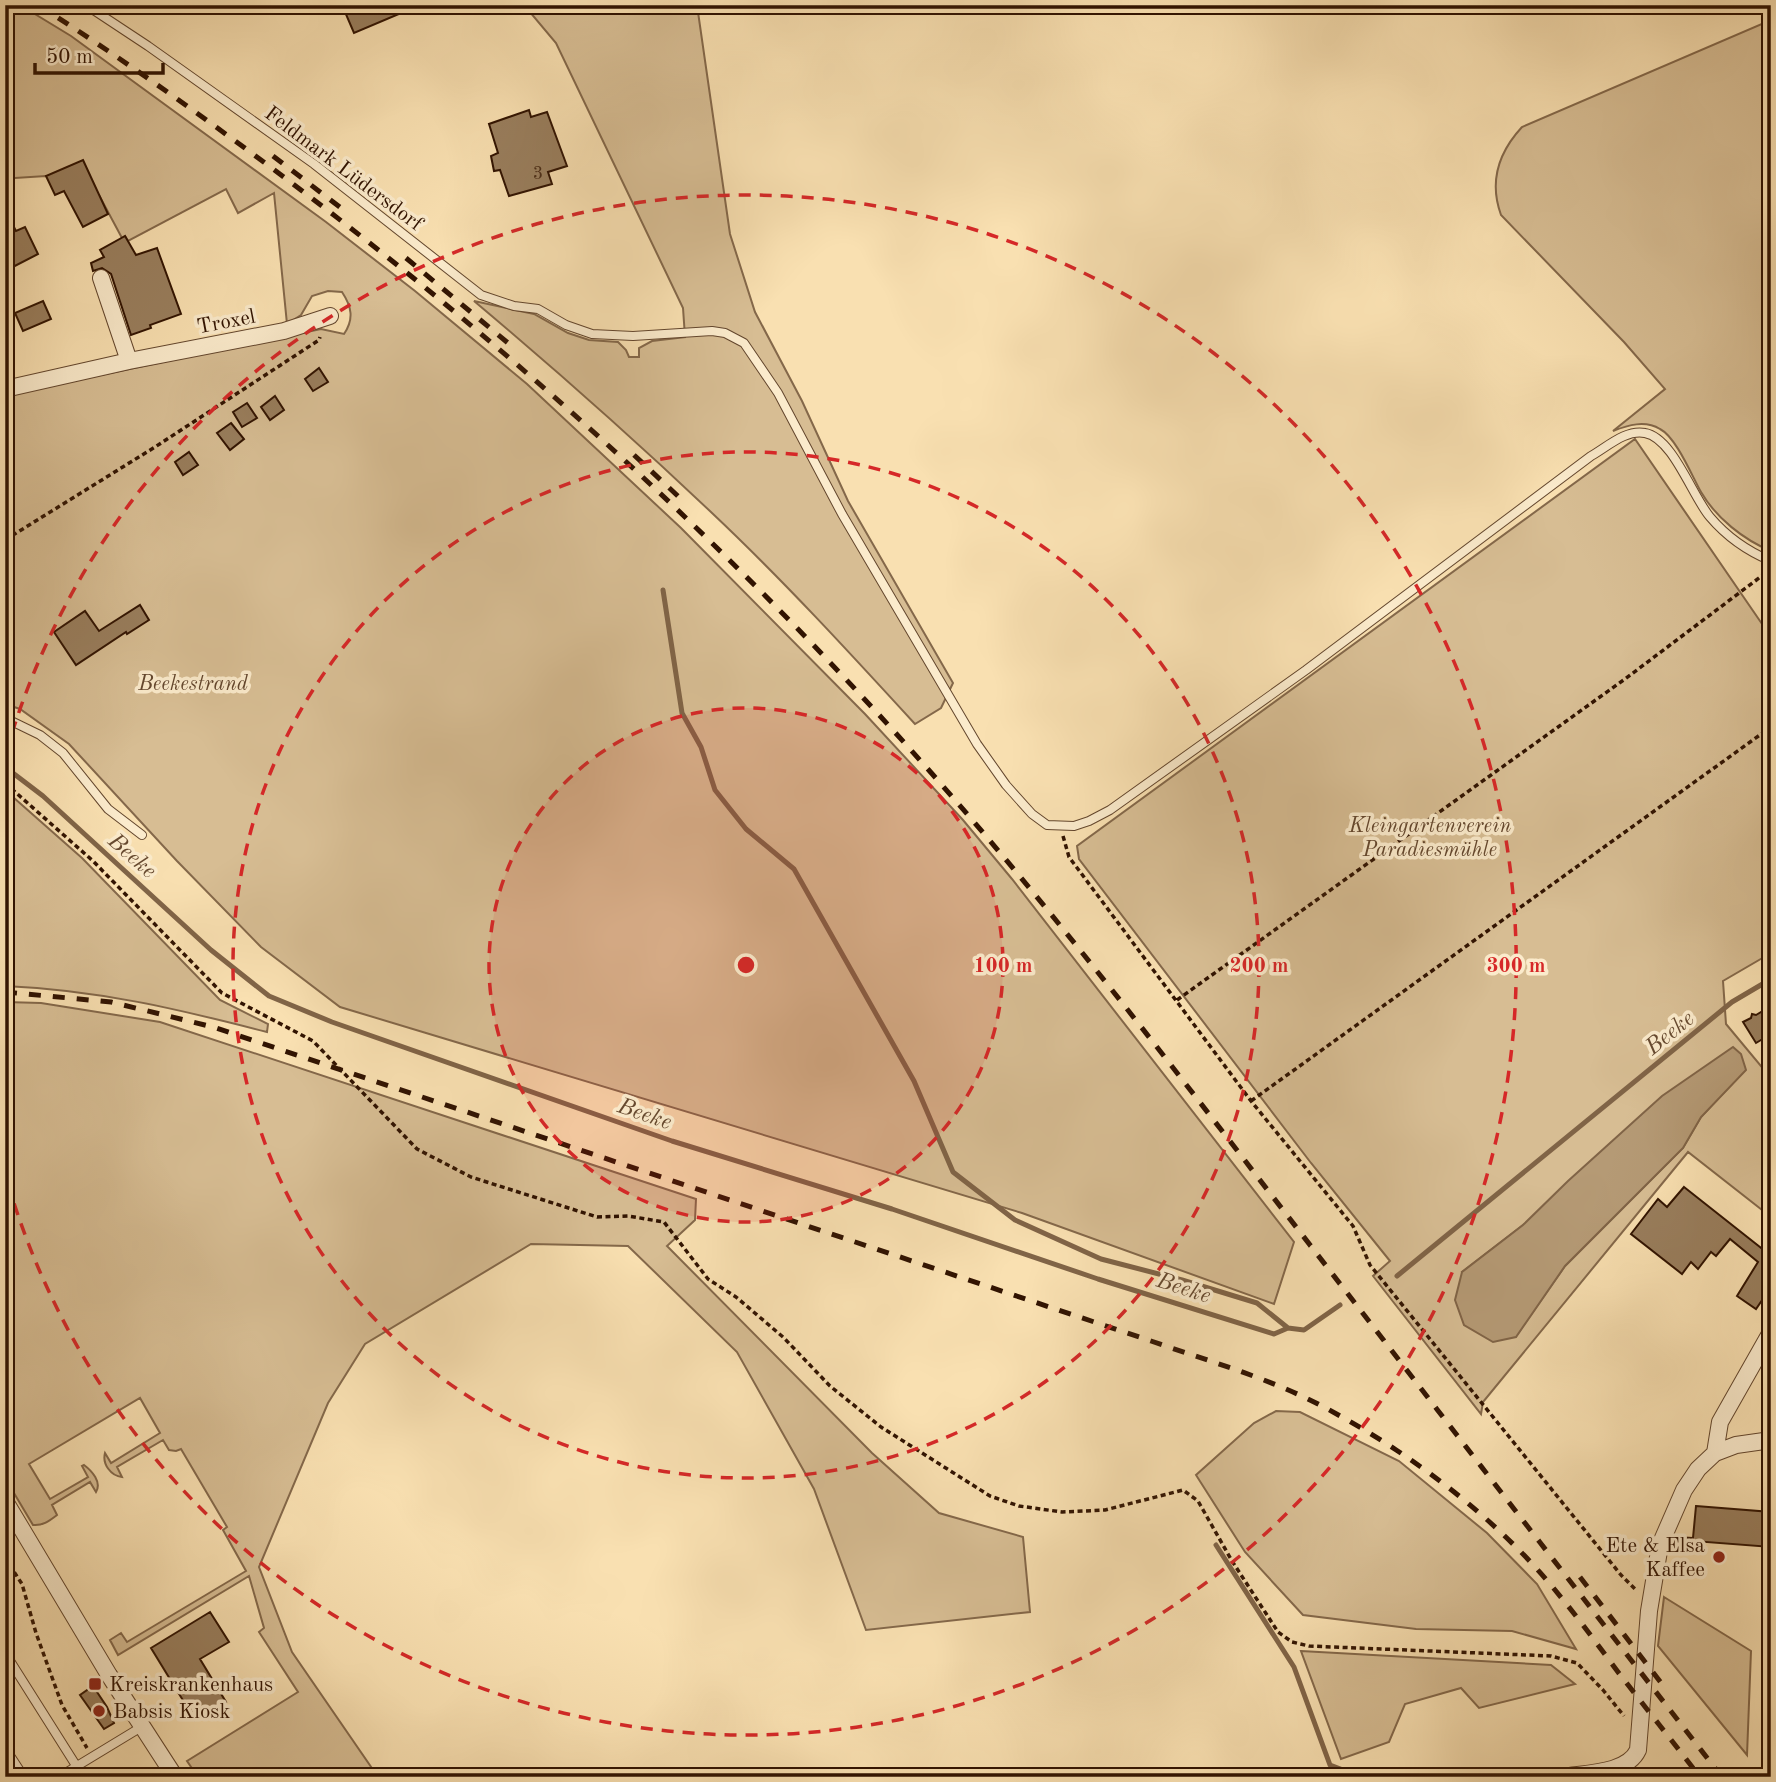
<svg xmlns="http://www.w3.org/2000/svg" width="1776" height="1782" viewBox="0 0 1776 1782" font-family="'Old Standard TT',serif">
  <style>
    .green { fill: #d7bd93; stroke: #84684a; stroke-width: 2; fill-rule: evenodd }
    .water { fill: #b59a75; stroke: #806447; stroke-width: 2 }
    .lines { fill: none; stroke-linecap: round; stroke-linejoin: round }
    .stream { stroke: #806447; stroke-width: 5 }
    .building { fill: #997e5d; stroke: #311301; stroke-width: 2 }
    .lane-casing { stroke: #63462d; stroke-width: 10 }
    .street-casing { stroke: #63462d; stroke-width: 18 }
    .path { stroke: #311301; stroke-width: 3.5; stroke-dasharray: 5 3.5; stroke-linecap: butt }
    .lane { stroke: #fbebcc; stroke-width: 8 }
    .street { stroke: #fbebcc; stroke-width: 16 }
    .rail { stroke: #311301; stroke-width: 5; stroke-dasharray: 12 12; stroke-linecap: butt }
    .ring { fill: none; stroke: #d62828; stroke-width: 3.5; stroke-dasharray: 12 9 }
    .poi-dot { fill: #8f2418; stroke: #fbebcc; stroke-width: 2.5 }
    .labels { text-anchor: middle; stroke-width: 7; stroke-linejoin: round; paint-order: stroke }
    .number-label { font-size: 18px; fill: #4b2e18 }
    .street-label { font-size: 21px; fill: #311301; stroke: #fbebcc }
    .park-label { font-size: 21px; font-style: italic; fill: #63462d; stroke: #fbebcc }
    .poi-label { font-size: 21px; fill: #311301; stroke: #fbebcc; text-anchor: start }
    .water-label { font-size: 23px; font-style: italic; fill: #66492f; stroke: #fbebcc }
    .centre { fill: #d62828; stroke: #fbebcc; stroke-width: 3.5 }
    .ring-label { font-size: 21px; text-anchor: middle; font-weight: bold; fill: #d62828; stroke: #fbebcc; stroke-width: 7; stroke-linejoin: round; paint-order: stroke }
  </style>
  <rect width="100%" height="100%" fill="#f9e0b1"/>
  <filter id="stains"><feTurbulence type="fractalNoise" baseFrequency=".00286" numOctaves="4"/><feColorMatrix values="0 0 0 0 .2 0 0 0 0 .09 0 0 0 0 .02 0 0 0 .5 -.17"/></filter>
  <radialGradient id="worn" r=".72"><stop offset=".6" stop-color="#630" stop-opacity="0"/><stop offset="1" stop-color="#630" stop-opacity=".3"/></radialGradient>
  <path class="green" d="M5 5H20L71 36 326 222 415 291 527 384 681 528 865 714 963 820 1012 879 1294 1242 1274 1304 1022 1213 340 1007 261 947 177 861 69 744 20 709 5 704V395L321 329 344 334C354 319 352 307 342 292L328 291 312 296 301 315 287 324 274 193 238 213 226 189 128 241 125 236 122 238 99 195 46 176 15 178 5 170Z
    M524 5H697L730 234 755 312 802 401 848 501 953 683 941 708 915 724C849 652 783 580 712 513 635 440 555 369 474 301L534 314 568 333 589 340 618 342 626 350 629 357H639V348L652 341 685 337 683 308 556 43Z
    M1771 20V551C1744 540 1716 518 1701 492 1692 476 1676 437 1660 429 1645 420 1628 425 1613 431L1665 389 1624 342 1501 215C1489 182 1498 153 1522 127Z
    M1635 439 1771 637V953L1723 981 1726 1024 1771 1078V1217L1688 1152 1483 1402 1481 1414 1373 1276 1390 1261 1311 1163 1079 859 1077 846ZM1745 1070 1701 1117 1683 1148 1565 1266 1516 1336 1462 1272 1523 1225Z
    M5 790 82 858 220 1000 268 1024 267 1032C178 1009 98 990 5 986Z
    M5 1002 41 1003 160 1022 696 1199 695 1220 667 1246 872 1453 939 1513 1023 1537 1030 1612 866 1630 814 1489 737 1352 628 1246 531 1244 365 1344 328 1403 259 1567 292 1652 378 1777H198L187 1761 298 1692 259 1632 264 1628 249 1576 118 1655 110 1640 121 1633 127 1642 246 1571 223 1530 227 1527 181 1449 176 1451 169 1450 163 1440 117 1467 122 1477C111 1476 102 1464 105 1453L111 1463 160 1433 140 1398 29 1464 50 1499 88 1477 82 1466 84 1465C92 1471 102 1482 96 1492L90 1482 52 1505 57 1515C49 1521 43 1526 33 1525L5 1478Z
    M1276 1411 1300 1412 1399 1461 1487 1533 1537 1584 1576 1649 1512 1631 1416 1629 1303 1615 1245 1552 1196 1475 1254 1423Z
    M1664 1597 1751 1651 1747 1755 1658 1646Z
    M1301 1651 1551 1665 1575 1684 1479 1708 1461 1688 1405 1704 1389 1742 1341 1759Z"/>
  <path class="water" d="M1733 1047 1741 1054 1746 1070 1701 1117 1683 1148 1565 1266 1516 1337 1493 1342 1464 1325 1455 1300 1462 1272 1523 1225 1568 1181 1662 1096Z"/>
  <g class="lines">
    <path class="stream" d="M663 590 682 713 701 747 715 790 746 829 794 869 914 1081 953 1172 1015 1220 1101 1259 1182 1280 1257 1303 1288 1328
      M5 767 43 796 211 950 269 996 332 1022 672 1141 892 1209 1098 1279 1274 1334 1288 1328 1304 1330 1340 1305
      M1397 1276 1732 1002 1771 979
      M1216 1545 1294 1667 1330 1765 1343 1770 1349 1777"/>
  </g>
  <path class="building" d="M342 5H420L354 33Z
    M529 110 531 117 547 112 567 166 548 172 552 184 509 196 500 170 494 171 491 156 498 153 489 124Z
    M83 160 108 214 83 227 64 191 55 195 46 176Z
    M5 210 16 231 25 227 38 254 5 271Z
    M125 236 136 255 157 248 181 314 150 325 151 328 131 335 111 274 102 268 93 271 91 263 104 257 100 250Z
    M43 301 51 319 23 331 15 313Z
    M319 368 328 382 313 391 305 379Z
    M275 396 284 410 270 420 261 407Z
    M247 403 257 418 242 427 233 412Z
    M231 423 244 439 230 450 217 433Z
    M189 452 198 465 183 475 175 462Z
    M140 605 149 620 127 634 126 632 76 665 54 632 85 611 99 631Z
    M1771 1006V1034L1756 1043 1743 1022 1751 1018 1752 1014 1756 1015Z
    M1684 1187 1765 1251 1771 1241V1287L1756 1309 1737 1296 1758 1262 1730 1239 1716 1256 1711 1252 1698 1269 1691 1262 1682 1274 1631 1234 1658 1199 1667 1207Z
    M1696 1506 1771 1512V1547L1694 1541 1693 1552 1675 1550 1676 1537 1693 1538Z
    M210 1612 229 1642 200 1659 226 1702 195 1720 151 1648Z
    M93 1686 107 1707 114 1723 104 1729 80 1695Z"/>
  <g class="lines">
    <g class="lane-casing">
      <path id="lane" d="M86 5 148 46 314 164 481 295 514 306 538 309 566 325 592 334 633 336 712 331 725 333 744 343 778 393 842 514 977 744 1006 785 1032 814 1047 825 1074 826 1089 821 1110 810 1306 670 1591 456C1607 447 1626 429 1645 433 1673 438 1692 496 1710 517 1727 537 1747 551 1771 561
        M5 718 40 735 63 753 108 809 142 835
        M5 1653 77 1767 88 1777
        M5 1748 24 1777
        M59 1777 143 1726"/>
    </g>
    <g class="street-casing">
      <path id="street" d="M101 278 129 361
        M5 389 129 361 284 331 330 316
        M1715 1453 1736 1445 1771 1440
        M5 1501 109 1675 175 1777
        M1562 1777C1585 1773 1627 1774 1638 1750L1649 1611 1660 1545 1684 1490 1698 1469 1715 1453 1720 1422 1771 1332"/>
    </g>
    <path class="path" d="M5 540 155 447 319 340 320 337
      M5 783 93 861 222 993 313 1041 417 1149 471 1177 597 1217 628 1216 664 1222 708 1279 736 1297 783 1337 830 1386 881 1427 990 1496 1019 1506 1062 1512 1105 1510 1183 1490 1198 1501 1232 1561 1278 1632 1292 1642 1309 1646 1551 1656 1577 1663 1603 1690 1624 1716
      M1063 836 1069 857 1251 1101 1353 1226 1370 1265 1621 1575 1637 1591
      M1177 1000 1625 679 1767 572
      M1251 1101 1771 727
      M5 1558 22 1584 36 1633 62 1705 87 1748
      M5 1574 12 1568"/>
    <use href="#lane" class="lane"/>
    <use href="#street" class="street"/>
    <path class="rail" d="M38 5C114 53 188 106 261 160 496 334 714 531 910 749 1042 896 1162 1053 1283 1210 1429 1399 1575 1588 1722 1777
      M273 156 345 211
      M406 258 508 343
      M634 455 680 498
      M5 992 111 1002 213 1027 1151 1341C1208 1361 1266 1377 1320 1405 1392 1443 1459 1490 1517 1548 1555 1586 1586 1629 1618 1672 1645 1707 1673 1742 1700 1777
      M1580 1577 1665 1688"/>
  </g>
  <circle cx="746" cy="965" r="257" fill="#d62828" fill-opacity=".12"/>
  <g class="ring">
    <circle cx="746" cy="965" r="257"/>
    <circle cx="746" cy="965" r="513"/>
    <path d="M6 753A770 770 0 1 1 6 1177"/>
  </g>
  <g class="poi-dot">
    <circle cx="1719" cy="1557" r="7"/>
    <rect x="88" y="1677" width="14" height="14" rx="3.5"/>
    <circle cx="99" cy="1711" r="7"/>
  </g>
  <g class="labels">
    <g class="number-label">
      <text x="538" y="179">3</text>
    </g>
    <g class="street-label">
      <text transform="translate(344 168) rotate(37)" y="7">Feldmark Lüdersdorf</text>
      <text transform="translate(226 321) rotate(-11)" y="7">Troxel</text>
    </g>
    <g class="park-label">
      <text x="193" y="690">Beekestrand</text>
      <text x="1430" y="832">Kleingartenverein<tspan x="1430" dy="24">Paradiesmühle</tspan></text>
    </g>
    <g class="poi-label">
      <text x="1705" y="1552" text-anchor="end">Ete &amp; Elsa<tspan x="1705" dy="24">Kaffee</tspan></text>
      <text x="109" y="1691">Kreiskrankenhaus</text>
      <text x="113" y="1718">Babsis Kiosk</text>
    </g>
    <g class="water-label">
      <text transform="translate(133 855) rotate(41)" y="8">Beeke</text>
      <text transform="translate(1669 1032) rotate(-39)" y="8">Beeke</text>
      <text transform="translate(645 1113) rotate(19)" y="8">Beeke</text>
      <text transform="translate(1184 1287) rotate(18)" y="8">Beeke</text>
    </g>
  </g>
  <circle cx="746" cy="965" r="10" class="centre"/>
  <g class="ring-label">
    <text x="1003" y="972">100 m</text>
    <text x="1259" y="972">200 m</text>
    <text x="1516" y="972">300 m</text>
  </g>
  <rect width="1776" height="1782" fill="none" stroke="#f9e0b1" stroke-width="28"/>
  <rect x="7" y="7" width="1762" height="1768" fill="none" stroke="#311301" stroke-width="3.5"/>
  <rect x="14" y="14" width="1748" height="1754" fill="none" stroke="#311301" stroke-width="2"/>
  <path d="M35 63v10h128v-10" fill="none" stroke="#311301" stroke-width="3.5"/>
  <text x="46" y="63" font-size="21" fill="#311301" stroke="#fbebcc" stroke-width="5" paint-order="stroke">50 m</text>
  <rect width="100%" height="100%" filter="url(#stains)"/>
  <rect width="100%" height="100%" fill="url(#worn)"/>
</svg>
